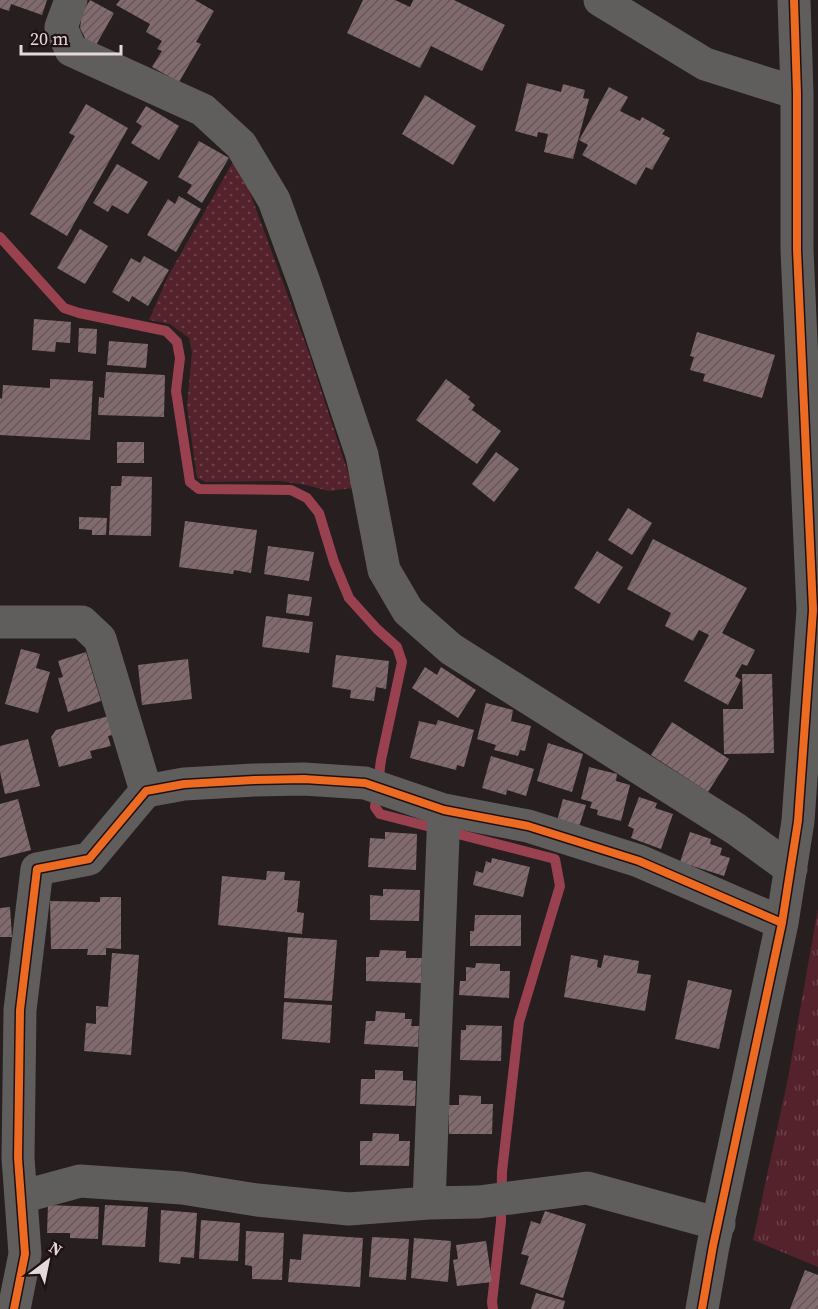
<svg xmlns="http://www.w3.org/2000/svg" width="818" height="1309" viewBox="0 0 818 1309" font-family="'Source Serif 4',serif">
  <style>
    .grass { fill: url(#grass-dots) }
    .park { fill: url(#park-tufts) }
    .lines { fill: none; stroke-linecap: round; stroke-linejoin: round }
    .stream { stroke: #99414f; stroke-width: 10 }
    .building { fill: url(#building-hatch) }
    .street { stroke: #605d5d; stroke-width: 33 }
    .cycleway-casing { stroke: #1f1113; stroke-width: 11 }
    .cycleway { stroke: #ed6a23; stroke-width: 8 }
  </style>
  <defs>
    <pattern id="grass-dots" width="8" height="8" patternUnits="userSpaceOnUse" patternTransform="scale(1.5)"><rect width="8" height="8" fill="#54222a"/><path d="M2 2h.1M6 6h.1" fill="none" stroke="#6c4248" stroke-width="1.8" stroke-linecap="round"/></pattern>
    <pattern id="park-tufts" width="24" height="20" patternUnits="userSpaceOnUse" patternTransform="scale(1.5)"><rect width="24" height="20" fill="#54222a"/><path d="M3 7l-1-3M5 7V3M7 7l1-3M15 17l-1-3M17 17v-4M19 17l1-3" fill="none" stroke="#6c4248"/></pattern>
    <pattern id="building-hatch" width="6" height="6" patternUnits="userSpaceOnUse" patternTransform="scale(1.5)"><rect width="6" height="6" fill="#826b6e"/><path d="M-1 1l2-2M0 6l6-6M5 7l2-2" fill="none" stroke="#66585a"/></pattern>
  </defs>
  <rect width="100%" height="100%" fill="#261e1f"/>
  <path class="grass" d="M234 160 242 171 309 353 353 488 329 491 306 485 280 481 206 482 197 478 187 406 192 352 189 338 170 324 149 320 168 276Z"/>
  <path class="park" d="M818 908V1267L753 1240 788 1078Z"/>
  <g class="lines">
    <path class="stream" d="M0 237 64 308 79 313 166 331 177 342 180 358 176 391 190 482 199 489 291 490 307 498 319 513 334 562 349 598 377 629 397 647 402 662 381 760 375 807 380 814 555 859 560 886 519 1022 502 1172 501 1221 492 1302 493 1309"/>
  </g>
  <path class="building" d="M0 0H47L42 15 11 4 9 11 0 8Z
    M90 0 114 13 96 45 86 40 80 28 82 14Z
    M120 0H195L214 11 196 42 201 44 179 82 152 67 162 51 157 49 162 41 146 32 150 24 116 5Z
    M363 0H395L410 7 413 0H454L505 25 482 71 431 46 420 68 347 33Z
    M527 83 561 92 563 84 585 90 583 98 589 99 573 159 544 152 548 134 538 132 537 137 515 131Z
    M609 87 628 97 620 111 640 121 642 117 665 130 662 134 670 138 652 170 646 167 636 185 582 155 588 145 579 140Z
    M425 95 476 126 453 165 402 134Z
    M86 104 128 128 67 236 30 214 75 136 69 133Z
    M146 106 179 126 159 160 131 143 142 126 136 122Z
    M199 141 229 158 202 203 187 193 192 185 178 177Z
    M117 164 148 182 128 214 112 205 108 212 93 203Z
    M179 196 201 209 176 252 147 235 168 199 175 204Z
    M80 229 108 246 85 284 57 268Z
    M144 256 169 270 148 306 132 296 129 302 112 292 131 258 140 263Z
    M34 319 71 322 70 343 56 342 55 352 32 350Z
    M79 328 97 329 96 354 78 352Z
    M697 332 775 355 762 398 703 381 705 374 690 370 694 357 690 356Z
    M109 341 148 344 146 368 107 365Z
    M106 372 165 375 164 417 98 415 99 397 104 398Z
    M50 379 93 381 90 440 0 435V398L2 399 3 385 50 388Z
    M446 379 470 397 468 399 475 405 472 410 501 431 477 464 416 420Z
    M117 442H144V463H117Z
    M496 452 519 469 494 502 472 484Z
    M122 476 152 477 151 536 109 535 111 486H121Z
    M628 508 652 523 632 555 608 540Z
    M79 517 107 518 106 535H92V530L79 529Z
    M185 521 257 530 251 573 234 570 233 574 179 567Z
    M653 539 747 588 722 633 755 650 747 666 742 664 735 676 741 680 728 705 684 681 709 635 699 630 693 641 665 626 671 613 627 589Z
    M268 546 314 552 309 581 264 574Z
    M597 551 623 567 599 604 574 588Z
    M288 594 312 597 309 616 286 613Z
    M266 616 313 622 309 653 262 647Z
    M21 649 40 654 36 668 50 672 38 713 5 704Z
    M86 652 101 701 68 712 58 678 63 677 58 661Z
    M336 655 389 661 386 689 376 687 374 701 350 698 351 690 332 687Z
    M188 659 192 699 142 705 138 665Z
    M425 667 437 675 441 667 476 690 458 718 412 688Z
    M742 674H772L774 753 724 754 723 709H743Z
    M486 703 513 710 511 721 531 726 525 751 520 750 518 756 494 750 496 745 477 739Z
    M109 716 113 735 108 736 111 746 90 751 92 758 59 767 51 737 56 730Z
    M438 720 474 730 464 767 457 765 456 770 410 758 419 721 436 725Z
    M672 722 729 759 708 792 651 755Z
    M28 739 40 786 5 794 0 772V746Z
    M548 743 583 754 572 792 537 781Z
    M491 756 534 769 526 796 507 790 506 795 482 788Z
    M589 767 617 774 616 781 630 785 621 821 597 815 598 810 590 808 592 802 581 799Z
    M639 797 657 803 655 808 673 814 661 849 631 838 634 829 628 826Z
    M18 799 31 850 0 858V804Z
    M563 799 586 805 579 827 557 821Z
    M385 832 417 834 416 870 368 867 370 838 385 839Z
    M690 832 711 839 710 844 722 848 720 855 730 858 724 876 680 862Z
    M492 858 530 867 523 897 473 885 476 871 483 873 486 861 491 863Z
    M267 871 285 872 284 880 300 881 297 912 304 913 302 934 218 925 222 876 266 880Z
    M383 889 420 890 419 921 370 920V895L383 896Z
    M100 897H121V949L106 948V955H87L88 949H51L50 901 100 902Z
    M10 907 12 937H0V908Z
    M475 915H521V946H470V931H474Z
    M288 937 337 940 332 1001 284 998Z
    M380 950 406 951V958H422L421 983 366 981V957H379Z
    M112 953 139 955 131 1055 84 1051 86 1023 96 1024V1006L108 1007Z
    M571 955 598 960 597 967 601 968 604 955 639 961 637 973 651 975 645 1011 564 997Z
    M476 963 500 964V971H510L509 998 459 995 460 981H466V967L475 968Z
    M688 980 732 990 719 1049 675 1039Z
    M284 1002 332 1005 330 1043 282 1039Z
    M376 1011 405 1013V1019H412L411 1026H419L418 1047 364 1044 366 1021H375Z
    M466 1025 502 1026 501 1061 460 1060 461 1030H466Z
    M375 1070 403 1071V1080L416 1081 415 1106 360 1104 361 1079H375Z
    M459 1095 481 1096V1104H493L492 1134H449V1105H459Z
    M373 1133 399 1134V1141H410L409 1166 360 1165V1141H372Z
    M48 1205 99 1207 98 1239 70 1238V1233H47Z
    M105 1205 148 1207 145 1247 102 1245Z
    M161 1210 197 1213 194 1258 181 1257 180 1264 159 1262Z
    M545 1211 586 1224 563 1298 520 1284 529 1256 521 1254 531 1221 540 1224Z
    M201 1220 240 1223 238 1261 199 1259Z
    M246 1231 284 1233 282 1280 252 1279V1266L245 1265Z
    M303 1234 363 1238 360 1287 288 1282 290 1259 301 1260Z
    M372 1237 409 1239 406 1280 369 1277Z
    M414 1238 451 1241 448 1282 411 1278Z
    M486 1241 492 1282 457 1286 453 1260 458 1259 456 1245Z
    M805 1270 818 1275V1309H790Z
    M536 1293 565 1301 563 1309H531Z"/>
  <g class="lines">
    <path class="street" d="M71 0 61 27 71 50 203 110 241 145 274 200 304 282 362 455 384 570 408 611 451 649 736 829 791 869
      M600 0 705 64 797 93
      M0 622H82L100 639 146 791
      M21 1197 80 1181 182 1188 257 1200 349 1209 429 1203 479 1202 587 1188 719 1224
      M429 1203 444 810
      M14 1309 25 1254 18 1158 20 1010 37 869 89 859 146 791 184 784 254 780 304 779 365 783 444 810 528 826 639 861 782 923
      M702 1309 713 1246 782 923 798 821 813 610 797 250V93L794 0"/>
    <g class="cycleway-casing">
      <path id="cycleway" d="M14 1309 25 1254 18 1158 20 1010 37 869 89 859 146 791 184 784 254 780 304 779 365 783 444 810 528 826 639 861 782 923
        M702 1309 713 1246 782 923 798 821 813 610 797 250V93L794 0"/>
    </g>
    <use href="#cycleway" class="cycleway"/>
  </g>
  <g transform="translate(48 1261) rotate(32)" stroke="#1f1113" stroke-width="4.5" paint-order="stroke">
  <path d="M0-4.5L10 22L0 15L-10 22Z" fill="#e4d9da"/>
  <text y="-9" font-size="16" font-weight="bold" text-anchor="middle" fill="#e4d9da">N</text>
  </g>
  <path d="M21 45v9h100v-9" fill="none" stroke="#e4d9da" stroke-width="3"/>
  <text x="30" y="45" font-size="18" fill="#e4d9da" stroke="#1f1113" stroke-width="4.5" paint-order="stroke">20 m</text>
</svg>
